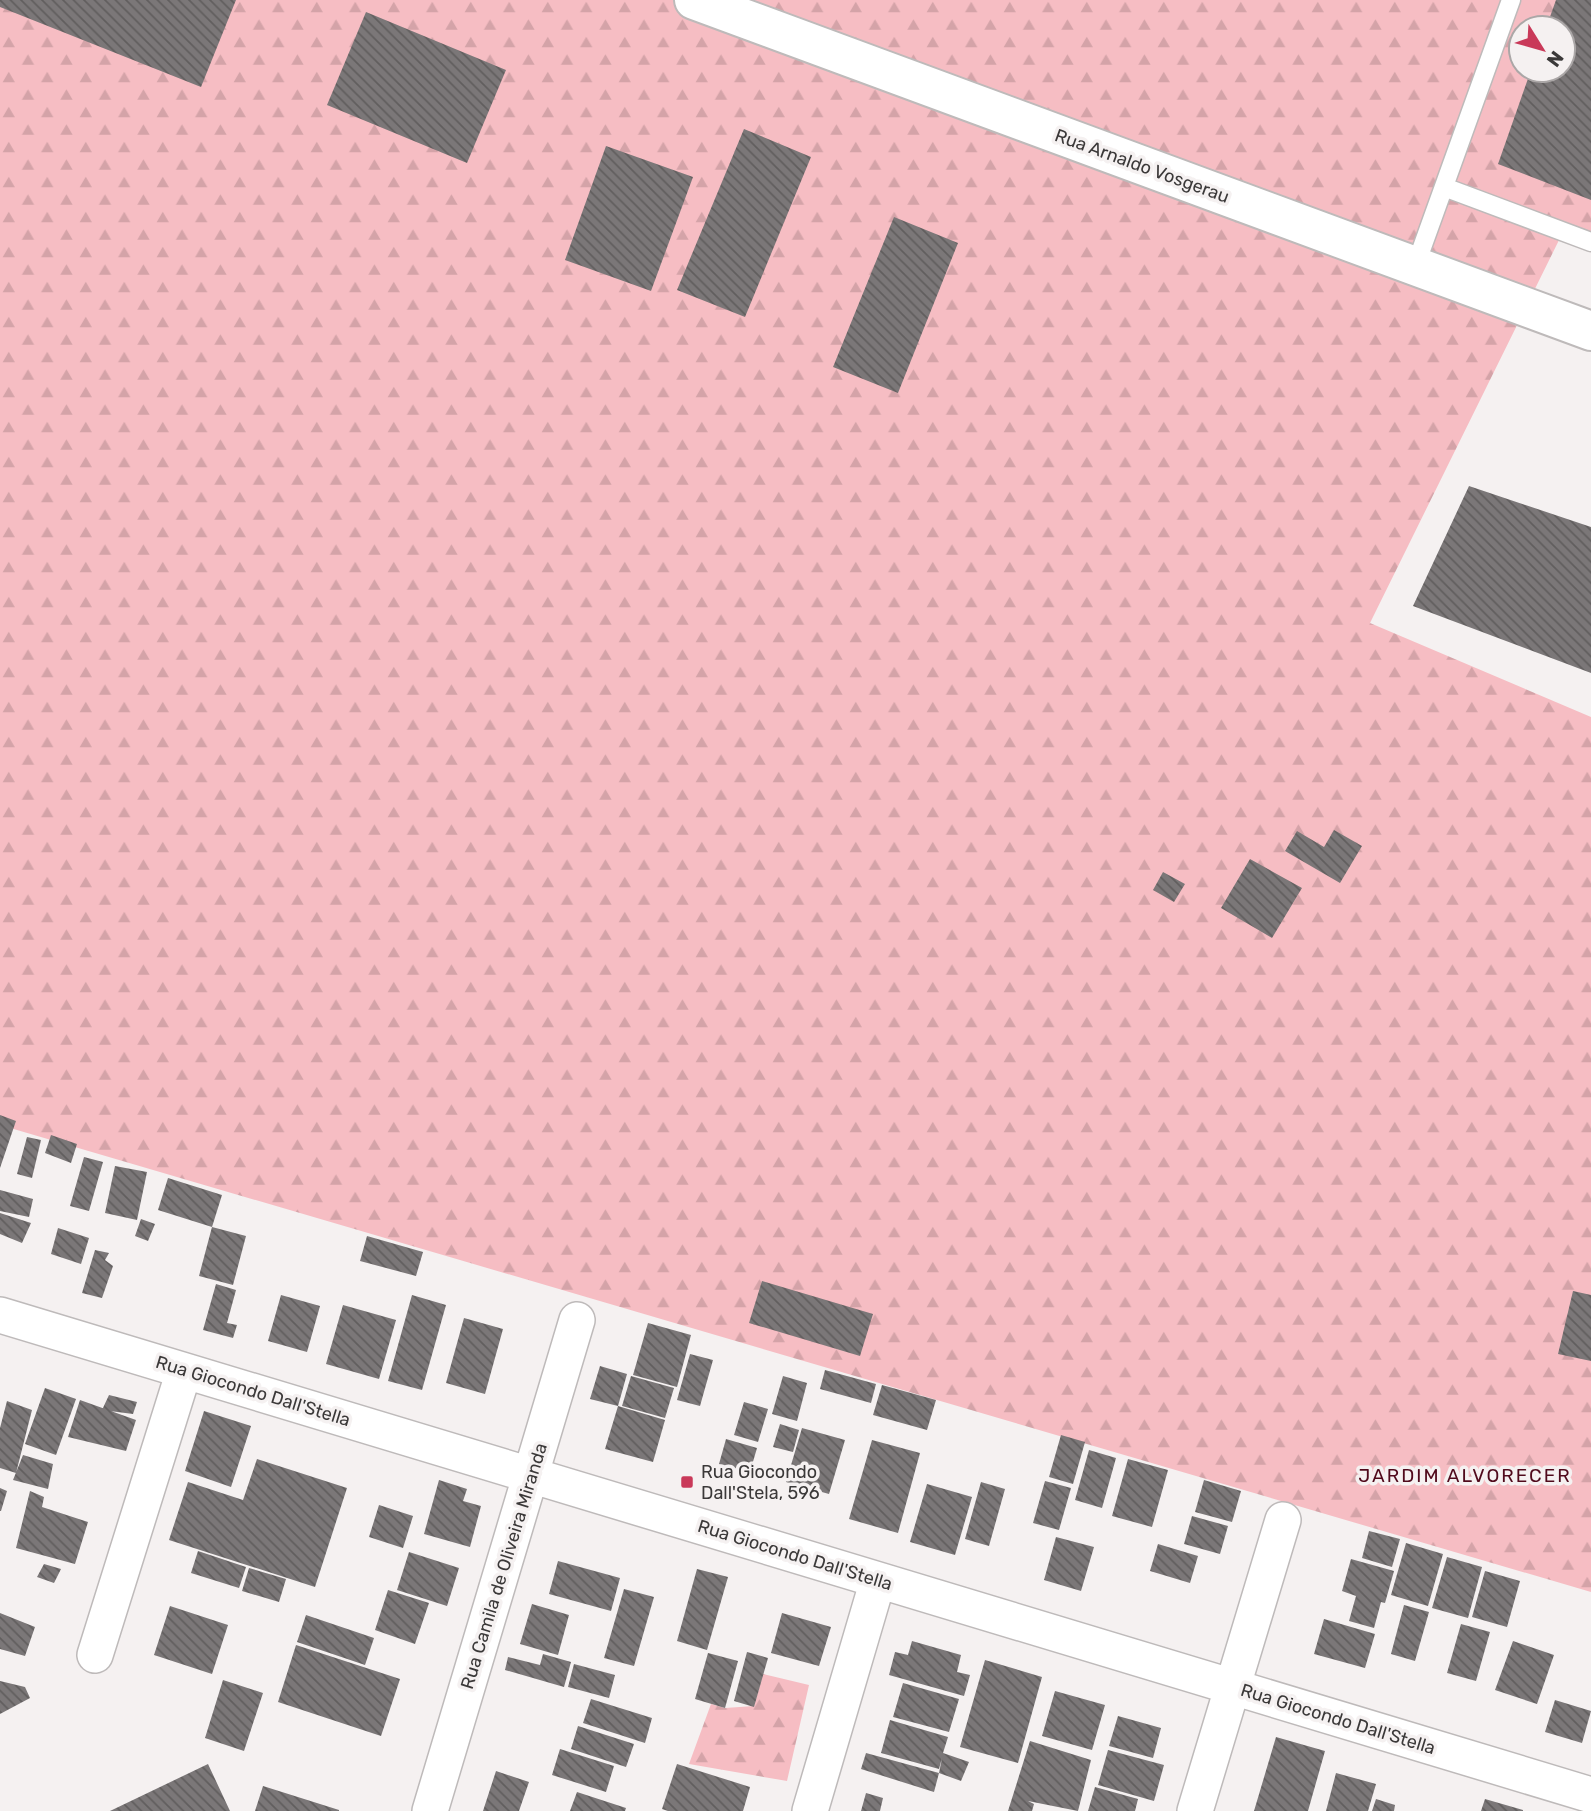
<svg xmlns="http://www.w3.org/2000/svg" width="1591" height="1811" viewBox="0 0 1591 1811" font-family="Rubik,sans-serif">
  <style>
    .forest { fill: url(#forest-firs); fill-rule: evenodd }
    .building { fill: url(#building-back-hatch) }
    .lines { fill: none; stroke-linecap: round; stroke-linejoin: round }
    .lane-casing { stroke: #bebaba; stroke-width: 21 }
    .street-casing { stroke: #bebaba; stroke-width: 38 }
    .secondary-casing { stroke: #bebaba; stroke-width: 42 }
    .lane { stroke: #fff; stroke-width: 18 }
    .street { stroke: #fff; stroke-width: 35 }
    .secondary { stroke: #fff; stroke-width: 38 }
    .poi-dot { fill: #c93959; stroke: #f5f1f1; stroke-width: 2.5 }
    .labels { text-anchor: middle; stroke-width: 7; stroke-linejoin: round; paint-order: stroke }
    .street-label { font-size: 18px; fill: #3b3939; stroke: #f5f1f1 }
    .poi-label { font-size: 18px; fill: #3b3939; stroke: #f5f1f1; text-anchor: start }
    .neighbourhood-label { font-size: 19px; letter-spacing: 2px; fill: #500a1c; stroke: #f5f1f1 }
  </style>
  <defs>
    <pattern id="forest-firs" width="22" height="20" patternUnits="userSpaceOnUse" patternTransform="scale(1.75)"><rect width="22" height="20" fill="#f6bdc3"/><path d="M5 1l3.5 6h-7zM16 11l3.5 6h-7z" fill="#d4a3a8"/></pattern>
    <pattern id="building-back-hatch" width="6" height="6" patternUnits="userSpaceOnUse" patternTransform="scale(1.75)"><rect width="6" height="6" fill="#7b7778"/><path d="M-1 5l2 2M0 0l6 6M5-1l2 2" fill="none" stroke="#615e5e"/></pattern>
  </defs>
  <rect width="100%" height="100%" fill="#f5f1f1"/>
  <path class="forest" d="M0 0H1591V242L1563 232 1370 623 1591 717V1592L0 1125ZM1521 28H1563V70H1521Z
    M763 1674 809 1685 787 1781 689 1764 711 1704 725 1708 754 1706Z"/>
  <path class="building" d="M0 0H236L201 87 0 7Z
    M1556 0H1591V200L1498 164 1531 70H1563V28H1546Z
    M366 12 506 70 467 163 327 105Z
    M744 129 811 157 745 317 677 290Z
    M606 146 693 177 651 291 565 260Z
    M894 217 958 243 898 393 833 367Z
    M1469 486 1591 527V673L1413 606Z
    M1334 830 1362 846 1340 883 1285 851 1297 831 1324 847Z
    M1250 859 1302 888 1272 938 1221 908Z
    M1163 872 1185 884 1174 902 1153 890Z
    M0 1115 16 1121 0 1168Z
    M51 1135 77 1144 71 1163 45 1153Z
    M27 1137 41 1140 32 1178 17 1174Z
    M84 1157 103 1162 89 1211 70 1206Z
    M115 1166 147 1172 137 1220 105 1213Z
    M168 1178 222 1195 212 1227 158 1210Z
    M0 1190 33 1199 29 1217 0 1211Z
    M0 1213 31 1223 22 1243 0 1234Z
    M141 1219 155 1224 148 1241 135 1236Z
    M212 1227 246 1236 233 1285 199 1276Z
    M58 1228 89 1238 81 1264 51 1254Z
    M367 1236 423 1252 416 1276 360 1261Z
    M95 1250 109 1253 105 1260 113 1266 102 1298 82 1293Z
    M762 1281 873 1314 860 1356 749 1323Z
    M216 1284 236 1290 227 1323 237 1325 233 1338 203 1330Z
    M1573 1291 1591 1295V1361L1558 1354Z
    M281 1295 320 1306 307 1352 268 1341Z
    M412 1295 446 1305 422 1390 388 1381Z
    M343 1305 396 1320 379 1379 326 1364Z
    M464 1318 503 1329 485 1394 446 1383Z
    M648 1323 691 1335 677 1387 633 1375Z
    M690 1354 713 1360 700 1406 677 1400Z
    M600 1366 627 1374 618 1406 590 1399Z
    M825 1370 876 1384 871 1403 820 1389Z
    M631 1376 674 1388 665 1418 622 1406Z
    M783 1376 807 1383 797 1421 772 1414Z
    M882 1385 936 1400 927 1430 873 1415Z
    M45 1388 76 1399 56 1455 25 1444Z
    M109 1395 137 1402 133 1414 102 1410Z
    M80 1400 136 1420 126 1451 68 1437Z
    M7 1401 32 1410 16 1473 0 1468V1428Z
    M744 1402 768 1409 758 1442 734 1435Z
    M618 1406 665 1420 653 1462 605 1449Z
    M204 1411 251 1426 231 1487 185 1471Z
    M780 1424 799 1430 793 1452 773 1447Z
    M802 1428 845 1440 829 1494 786 1482Z
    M1061 1435 1085 1442 1073 1484 1049 1477Z
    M726 1439 757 1448 750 1472 719 1464Z
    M872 1440 920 1453 898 1533 849 1519Z
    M1089 1450 1116 1458 1102 1508 1075 1500Z
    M23 1455 53 1464 48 1489 13 1480Z
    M257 1459 347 1488 315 1587 169 1540 188 1482 243 1500Z
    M1128 1459 1168 1470 1152 1527 1112 1516Z
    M439 1480 467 1489 463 1501 481 1506 470 1547 424 1534Z
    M1204 1480 1241 1491 1232 1522 1195 1512Z
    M1045 1481 1071 1488 1059 1530 1033 1523Z
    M981 1482 1005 1489 989 1546 965 1539Z
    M927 1484 972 1497 955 1555 910 1542Z
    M0 1488 7 1491 1 1511H0Z
    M30 1491 44 1497 42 1507 88 1522 75 1564 16 1548Z
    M379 1505 413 1516 403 1548 369 1537Z
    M1192 1516 1228 1526 1220 1554 1184 1544Z
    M1369 1531 1400 1539 1392 1567 1362 1558Z
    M1056 1537 1094 1547 1081 1591 1044 1580Z
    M1406 1543 1443 1554 1428 1606 1391 1595Z
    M1158 1544 1198 1556 1190 1583 1150 1571Z
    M198 1551 246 1567 239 1588 191 1573Z
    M409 1552 459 1568 447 1606 397 1590Z
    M1447 1557 1482 1567 1468 1618 1432 1608Z
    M1351 1559 1394 1571 1385 1603 1381 1602 1374 1628 1349 1621 1356 1596 1342 1591Z
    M558 1561 620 1578 611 1611 549 1594Z
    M44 1564 61 1569 54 1583 37 1577Z
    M249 1568 286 1579 279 1602 242 1591Z
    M697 1569 728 1577 707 1650 677 1641Z
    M1485 1571 1520 1581 1507 1627 1472 1617Z
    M624 1589 654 1597 634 1666 604 1658Z
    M388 1590 429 1603 415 1644 375 1630Z
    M532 1604 569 1615 558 1655 520 1644Z
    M1404 1605 1429 1612 1415 1661 1391 1654Z
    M170 1606 228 1625 212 1674 154 1655Z
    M0 1613 35 1627 25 1656 0 1649Z
    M782 1613 831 1627 819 1666 771 1653Z
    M306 1615 374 1638 365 1665 297 1642Z
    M1324 1619 1375 1634 1365 1668 1314 1654Z
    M1461 1624 1490 1632 1476 1681 1447 1673Z
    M912 1641 961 1655 957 1672 970 1675 964 1696 889 1675 895 1652 908 1655Z
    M1513 1641 1554 1655 1537 1704 1495 1690Z
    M296 1645 400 1679 381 1736 278 1702Z
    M747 1652 768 1658 754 1707 734 1701Z
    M708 1653 738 1661 725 1708 695 1699Z
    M543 1654 571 1662 564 1687 505 1670 508 1657 540 1665Z
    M985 1660 1042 1677 1018 1763 960 1747Z
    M574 1664 615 1675 609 1698 568 1687Z
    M223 1680 263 1693 244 1751 205 1738Z
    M0 1681 25 1687 30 1698 0 1714Z
    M903 1683 959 1699 949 1732 893 1717Z
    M1055 1691 1105 1705 1092 1750 1042 1736Z
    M591 1699 652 1718 645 1743 583 1723Z
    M1555 1700 1591 1711 1582 1743 1545 1732Z
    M1118 1716 1161 1728 1153 1758 1109 1746Z
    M890 1720 948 1737 943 1753 969 1762 961 1781 939 1773 942 1758 939 1769 881 1753Z
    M578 1726 634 1744 626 1767 571 1749Z
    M1276 1737 1325 1751 1308 1811H1254Z
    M1030 1741 1091 1760 1078 1811 1028 1801 1034 1804 1032 1811H1008Z
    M560 1749 614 1766 606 1792 552 1775Z
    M1108 1750 1164 1765 1154 1801 1098 1785Z
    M866 1753 939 1773 934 1792 861 1769Z
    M208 1764 230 1811H110Z
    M677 1764 750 1787 743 1811H668L662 1809Z
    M496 1771 529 1782 519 1811H483Z
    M1336 1773 1376 1784 1368 1811H1326Z
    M263 1786 339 1810V1811H255Z
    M1095 1787 1138 1799 1135 1811H1088Z
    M577 1792 626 1808 625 1811H570Z
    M866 1793 883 1798 880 1811H861Z
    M1376 1799 1395 1805 1394 1811H1372Z
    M1485 1799 1523 1810V1811H1481Z"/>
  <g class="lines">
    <g class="lane-casing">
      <path id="lane" d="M1444 187 1591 242
        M1415 267 1511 0"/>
    </g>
    <g class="street-casing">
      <path id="street" d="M0 1315 1591 1795
        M95 1655 184 1371
        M430 1811 577 1320
        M810 1811 878 1580
        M1195 1811 1283 1520"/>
    </g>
    <g class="secondary-casing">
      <path id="secondary" d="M694 0 1591 331"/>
    </g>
    <use href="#lane" class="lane"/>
    <use href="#street" class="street"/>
    <use href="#secondary" class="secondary"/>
  </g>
  <rect class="poi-dot" x="680" y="1475" width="14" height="14" rx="3.5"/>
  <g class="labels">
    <g class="street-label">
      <text transform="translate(1142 166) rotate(20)" y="6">Rua Arnaldo Vosgerau</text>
      <text transform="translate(253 1391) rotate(17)" y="6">Rua Giocondo Dall'Stella</text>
      <text transform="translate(795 1555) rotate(17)" y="6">Rua Giocondo Dall'Stella</text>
      <text transform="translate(504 1566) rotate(-73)" y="6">Rua Camila de Oliveira Miranda</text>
      <text transform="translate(1338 1719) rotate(17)" y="6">Rua Giocondo Dall'Stella</text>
    </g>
    <g class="poi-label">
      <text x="701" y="1478">Rua Giocondo<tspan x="701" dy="21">Dall'Stela, 596</tspan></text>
    </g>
    <g class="neighbourhood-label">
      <text x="1465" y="1482">JARDIM ALVORECER</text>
    </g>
  </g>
  <g transform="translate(1542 49) rotate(127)"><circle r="33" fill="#f5f1f1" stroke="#aba7a7" stroke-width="2"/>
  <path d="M0-5L12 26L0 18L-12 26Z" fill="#c93959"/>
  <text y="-10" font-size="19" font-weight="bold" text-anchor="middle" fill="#3b3939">N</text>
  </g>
</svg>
